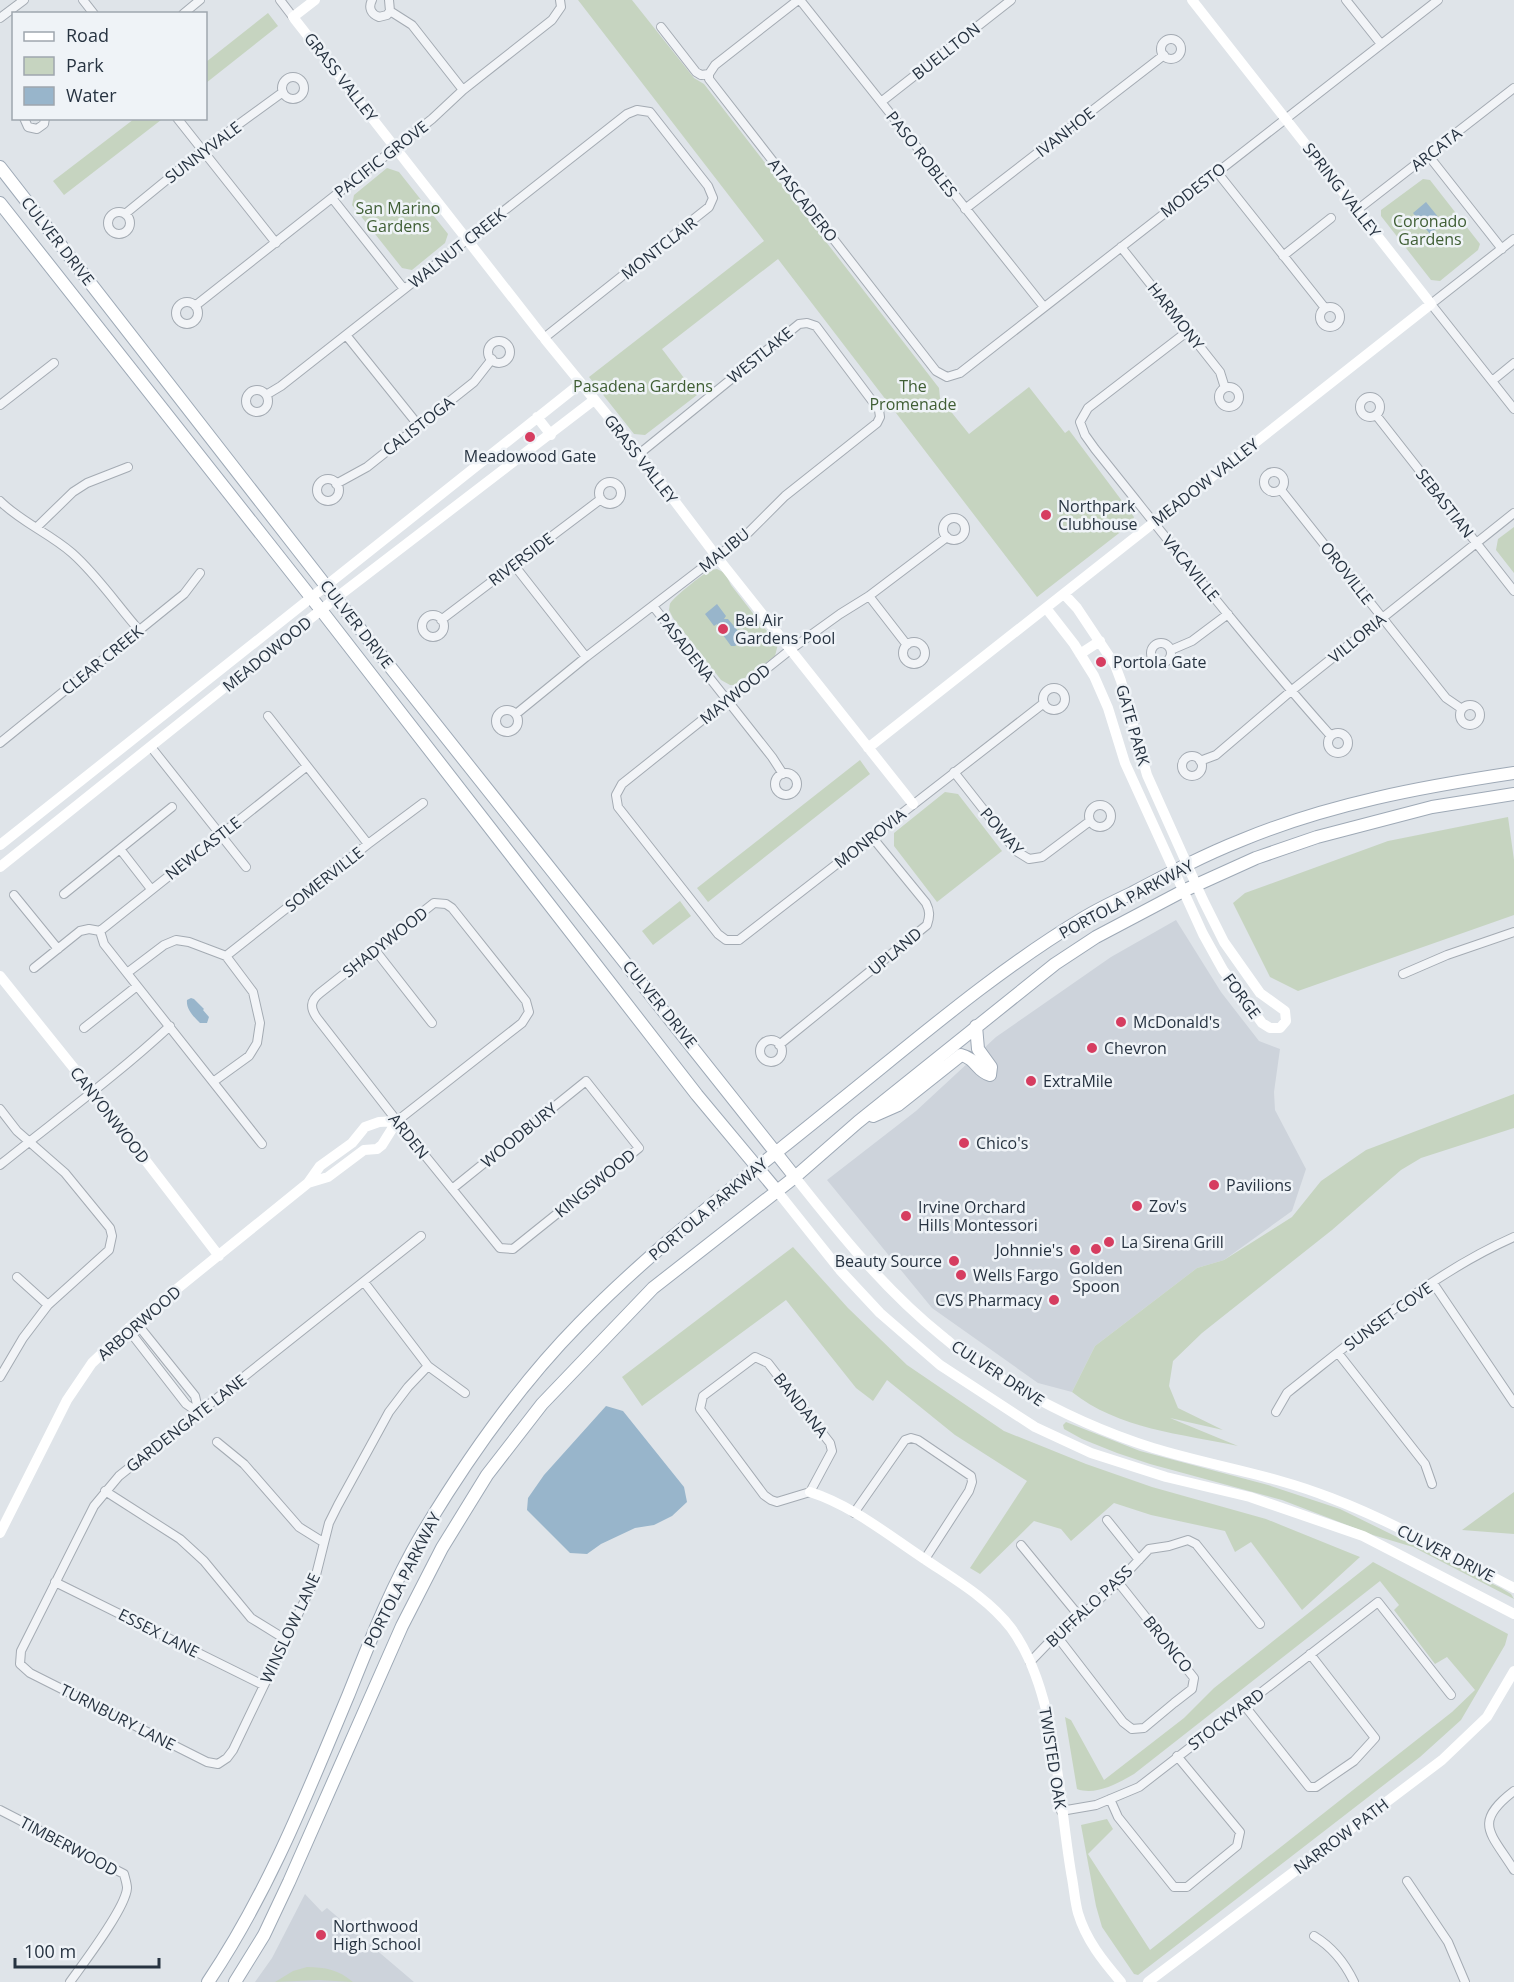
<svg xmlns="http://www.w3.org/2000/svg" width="1514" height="1982" viewBox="0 0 1514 1982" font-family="'Open Sans',sans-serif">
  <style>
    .built { fill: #cdd3db }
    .green { fill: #c6d4c0 }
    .water { fill: #98b5cb }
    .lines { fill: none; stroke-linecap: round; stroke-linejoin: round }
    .street-casing { stroke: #a4abb3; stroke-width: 10 }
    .primary-casing { stroke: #9ea9b6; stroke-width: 14 }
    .street { stroke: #f2f4f7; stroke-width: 8 }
    .secondary { stroke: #fff; stroke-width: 10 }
    .primary { stroke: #fff; stroke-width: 12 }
    .poi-dot { fill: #d63d60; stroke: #eff3f7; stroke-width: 2 }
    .labels { text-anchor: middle; stroke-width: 5; stroke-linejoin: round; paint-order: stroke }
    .street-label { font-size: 16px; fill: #273341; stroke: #eff3f7 }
    .park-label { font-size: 16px; fill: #3f5e34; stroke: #eff3f7 }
    .poi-label { font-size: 16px; fill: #273341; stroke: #eff3f7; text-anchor: start }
  </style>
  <rect width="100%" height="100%" fill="#dfe4e9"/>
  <path class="built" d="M1176 920 1221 992 1259 1041 1280 1049 1274 1092 1275 1110 1306 1169 1292 1211 1224 1260 1197 1268 1095 1346 1072 1392 1038 1383 932 1308 827 1180 916 1111 996 1037 1111 957Z
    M305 1894 322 1912 327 1908 414 1982H255L272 1958Z"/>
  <path class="green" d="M578 0H632L694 78 704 84 939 388 940 398 969 434 1029 387 1065 433 1069 430 1134 517 1132 523 1037 597 778 259 662 349 697 395 645 435 634 434 589 377 764 241Z
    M268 13 278 26 206 83V62Z
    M134 119 161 120 64 195 53 181Z
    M387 168 399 172 448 234 445 243 412 270 402 268 352 205 354 195Z
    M1423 179 1430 180 1480 244 1478 250 1440 281 1431 280 1381 216V210Z
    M1514 527V573L1496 550 1498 539Z
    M711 570 717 569 725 573 731 585 766 630 776 638 778 644 775 656 735 685H730L721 680 673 618 669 610C670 605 669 604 672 601 677 595 706 571 711 570Z
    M860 760 870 774 708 902 697 888Z
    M945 792 958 794 1002 851 937 902 894 846V833Z
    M1508 817 1514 860V915L1298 991 1270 977 1233 903 1245 893 1388 841Z
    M680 901 691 916 653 945 642 931Z
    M1514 1094V1128L1421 1158 1401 1170 1332 1230 1202 1333 1173 1361 1169 1386 1178 1408 1223 1430 1170 1418 1238 1446C1182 1434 1118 1429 1072 1392L1095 1346 1197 1268 1224 1260 1292 1217 1321 1181 1366 1150Z
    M793 1247 848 1308 907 1365 1004 1431 1086 1464 1152 1487 1266 1519 1360 1557 1302 1610 1251 1542 1235 1552 1225 1531 1151 1515 1114 1503 1071 1541 1061 1529 1034 1521 980 1574 970 1568 1027 1481 955 1435 887 1380 873 1401 856 1388 786 1300 642 1406 622 1377Z
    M1066 1422 1140 1451 1268 1485 1340 1509 1501 1588 1511 1594 1514 1599 1413 1547 1373 1535 1282 1500 1150 1464 1117 1453 1082 1439 1064 1429 1063 1425Z
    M1514 1492V1534L1462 1530Z
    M1373 1562 1508 1634 1505 1645 1461 1720 1420 1757 1138 1975 1134 1974 1102 1927 1096 1906 1081 1825 1107 1819 1113 1829 1088 1854 1150 1950 1452 1712 1475 1690 1447 1657 1435 1664 1394 1610 1399 1605 1380 1581 1134 1774C1118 1783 1096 1796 1077 1789L1065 1717 1071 1720 1104 1780 1184 1718 1214 1688Z
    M307 1967C325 1967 339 1970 353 1982L318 1980 275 1982 293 1971Z"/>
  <path class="water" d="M1426 202 1443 223 1430 234 1413 213Z
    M717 604 726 616 724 619H728L743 637 742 641 735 646H731L717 627V624L714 626 705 614Z
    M191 998 194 999 204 1009 203 1010 209 1017 207 1023H200C193 1016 186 1009 187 1000Z
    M606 1406 623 1411 684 1487 687 1502 672 1516 654 1525 635 1528 601 1544 587 1554 570 1553 527 1510 528 1498 544 1475Z"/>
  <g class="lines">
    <g class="street-casing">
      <path id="street" d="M83 0 94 14
        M280 0 293 17
        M372 0C368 8 371 14 379 17L387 15 390 11 389 0
        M800 0 1044 307
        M1346 0 1381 44
        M390 11 412 25 463 90
        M183 14 200 0
        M0 18 24 0
        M661 27 696 72 701 75 709 74
        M1161 49a10 10 0 1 1 20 0a10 10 0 1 1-20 0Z
        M709 74V79L936 371 947 377 960 373 1438 0
        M709 74 715 65 798 0
        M282 88a11 11 0 1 1 22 0a11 11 0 1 1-22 0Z
        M881 102 1011 0
        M24 118 28 127 37 129 44 124 45 118
        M177 118 276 243
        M1428 155 1502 249
        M1217 172 1325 308
        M332 198 404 289
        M965 209 1164 55
        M1357 210 1514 88
        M108 223a11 11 0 1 1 22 0a11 11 0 1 1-22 0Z
        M125 214 202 151 283 92
        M1514 239 1431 304 1514 409
        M1121 247 1220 372 1225 388
        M1283 256 1331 218
        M176 313a11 11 0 1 1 22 0a11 11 0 1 1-22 0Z
        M195 306 432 119 463 90 552 20 561 7 560 0
        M1320 317a10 10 0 1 1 20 0a10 10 0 1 1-20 0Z
        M1188 331 1088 408 1080 422 1085 435 1095 449C1173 546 1249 644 1331 736
        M346 335 419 426
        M488 352a11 11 0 1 1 22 0a11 11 0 1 1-22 0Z
        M1492 381 1514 363
        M1219 397a10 10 0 1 1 20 0a10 10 0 1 1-20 0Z
        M246 401a11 11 0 1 1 22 0a11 11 0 1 1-22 0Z
        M266 395 281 386 627 114 637 110 650 112 708 186 713 198 709 207 544 338
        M1360 407a10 10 0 1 1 20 0a10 10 0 1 1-20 0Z
        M0 405 54 363
        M1376 415 1514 591
        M1264 482a10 10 0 1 1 20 0a10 10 0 1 1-20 0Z
        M317 490a11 11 0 1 1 22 0a11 11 0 1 1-22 0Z
        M599 493a11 11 0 1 1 22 0a11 11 0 1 1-22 0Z
        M336 484 367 467 474 382 492 359
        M1281 490 1446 698 1462 709
        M0 501C21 522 49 533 72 553 97 575 117 605 139 630
        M943 529a11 11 0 1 1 22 0a11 11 0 1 1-22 0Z
        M37 527 73 492 87 483 128 467
        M947 537 869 596 840 614 790 650 622 784 616 795 618 807 718 934 726 940H739L1044 703
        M514 565 586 657
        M869 596 907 645
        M653 606 772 757 783 774
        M422 626a11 11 0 1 1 22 0a11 11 0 1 1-22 0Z
        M441 620 601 499
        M903 653a11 11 0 1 1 22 0a11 11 0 1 1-22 0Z
        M1151 653a10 10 0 1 1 20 0a10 10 0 1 1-20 0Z
        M1171 650 1192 641 1228 614
        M1043 699a11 11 0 1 1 22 0a11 11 0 1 1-22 0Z
        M1460 715a10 10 0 1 1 20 0a10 10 0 1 1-20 0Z
        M496 721a11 11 0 1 1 22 0a11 11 0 1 1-22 0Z
        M516 714 586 657 749 532 785 496 877 423 880 417 879 410 816 326 807 323 799 324 639 454
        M268 716 368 844
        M1328 743a10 10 0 1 1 20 0a10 10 0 1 1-20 0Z
        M0 743 184 594 200 573
        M151 747 246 867
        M1182 766a10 10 0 1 1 20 0a10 10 0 1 1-20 0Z
        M1200 761 1216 755 1291 691 1514 513
        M954 772 1016 851 1029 859 1042 857 1090 821
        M775 784a11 11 0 1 1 22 0a11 11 0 1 1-22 0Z
        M1089 816a11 11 0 1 1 22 0a11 11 0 1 1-22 0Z
        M120 849 151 889
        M64 894 172 807
        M14 895 58 949
        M100 931 104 944 262 1144
        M100 931 307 766
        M375 950 432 1023
        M226 956 368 844 423 803
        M34 968 80 931 89 929 100 931
        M127 973 164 945 176 940 189 942 226 956 253 992 260 1023 257 1043 249 1056 213 1082
        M1403 974 1447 955 1514 932
        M84 1028 137 986
        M760 1051a11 11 0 1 1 22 0a11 11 0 1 1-22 0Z
        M779 1045 927 925C930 916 930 911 926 903L872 837
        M0 1109 17 1131 65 1173 110 1228 112 1236 109 1250 48 1305 23 1338 0 1377
        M397 1121 522 1023 529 1012 526 1001 452 908 446 904 434 903 320 993C310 1001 310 1008 317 1018L397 1121 500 1248 513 1249 639 1148 586 1081 452 1189
        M0 1165C57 1119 116 1076 170 1026
        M421 1236 119 1476 94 1506 21 1651 20 1664 30 1673 207 1762 218 1764 227 1758 233 1750 315 1579 329 1523 338 1505 389 1412 408 1387 428 1366
        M17 1277 48 1305
        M364 1282 428 1366 465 1393
        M1433 1283 1514 1403
        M131 1326 142 1330 195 1396 199 1413
        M131 1326 134 1337 186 1404 199 1413
        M1338 1353 1425 1464 1432 1484
        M755 1357 768 1363 830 1443 832 1451 810 1492 777 1502 771 1500 764 1495 700 1409 703 1396Z
        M1276 1412 1287 1393C1358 1337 1430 1274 1514 1237
        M217 1442 244 1464 299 1527 323 1542
        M105 1491 180 1539 204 1561 251 1618 285 1639
        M854 1513 905 1440 911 1438 918 1440 971 1476 972 1482 969 1491 925 1559
        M1107 1520 1139 1560
        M1021 1545 1080 1617
        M55 1582 263 1685
        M1056 1635 1123 1722 1132 1729 1144 1728 1174 1703 1192 1689 1194 1678 1118 1582
        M1030 1662 1056 1635 1080 1617 1118 1582 1149 1549 1169 1546 1188 1540 1196 1544 1260 1624
        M1244 1705 1309 1787H1316L1354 1761 1375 1738 1310 1654
        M1514 1791C1472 1823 1491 1833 1514 1870
        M1110 1799 1118 1817 1174 1887H1187L1237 1846 1240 1832 1177 1756
        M0 1810 124 1874C125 1878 127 1884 127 1888 126 1908 82 1965 70 1982
        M1061 1811 1096 1805 1139 1787 1378 1602 1451 1695
        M1407 1881 1448 1942 1465 1982
        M1314 1936C1332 1947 1345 1963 1354 1982"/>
    </g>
    <g class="primary-casing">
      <path id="primary" d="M0 167 326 586 795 1177
        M0 203 321 610 697 1095 777 1191
        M873 1116 898 1105 961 1055C977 1059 976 1071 990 1075L991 1067 978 1049 976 1026
        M208 1982C268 1893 307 1794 348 1696 370 1641 392 1585 422 1534 467 1459 517 1387 579 1324 657 1244 748 1176 835 1105 915 1041 994 972 1082 919 1098 909 1115 901 1132 893 1168 874 1204 855 1242 840 1329 804 1421 787 1514 773
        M235 1982 264 1935 289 1882 402 1626 442 1548 487 1475 542 1404 653 1288 795 1177 858 1122 1055 964 1096 937 1183 891 1256 858 1317 837 1432 807 1514 794"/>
    </g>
    <use href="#street" class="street"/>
    <path class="secondary" d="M315 0 293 17 544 338 639 454 717 557 913 804
      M537 417 551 435
      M1046 608 1074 644 1094 676 1108 708 1125 763 1203 934 1223 970 1262 1023 1270 1028H1280L1286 1021 1285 1011 1260 993 1224 942 1203 900 1147 775 1121 681 1115 665 1077 608 1064 594
      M1080 654 1100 641
      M868 748 1431 304 1192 0
      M0 845 581 383
      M0 867 336 598 594 400
      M0 976 93 1092 219 1256
      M795 1177C840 1234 885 1290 942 1336 952 1344 963 1354 974 1361 1030 1398 1089 1428 1153 1448 1212 1466 1274 1475 1331 1498 1394 1522 1454 1557 1514 1588
      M308 1183 328 1177 364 1150 377 1149 382 1145 397 1121
      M777 1191 840 1270 880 1313 940 1365 1035 1427 1091 1453 1166 1477 1250 1497 1363 1536 1514 1614
      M810 1492C851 1505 887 1534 923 1558 954 1579 988 1598 1011 1628 1058 1692 1058 1801 1072 1878 1074 1889 1075 1902 1078 1913 1086 1940 1103 1961 1121 1982
      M0 1533 67 1400 92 1363 131 1326 308 1183 320 1166 352 1143 365 1127 379 1122 397 1121
      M1148 1982 1442 1760 1487 1717 1514 1671"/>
    <use href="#primary" class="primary"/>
  </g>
  <g class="poi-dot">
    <circle cx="530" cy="437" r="6"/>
    <circle cx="1046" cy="515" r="6"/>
    <circle cx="723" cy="629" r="6"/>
    <circle cx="1101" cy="662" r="6"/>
    <circle cx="1121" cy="1022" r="6"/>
    <circle cx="1092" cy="1048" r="6"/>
    <circle cx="1031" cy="1081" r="6"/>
    <circle cx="964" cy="1143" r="6"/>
    <circle cx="1214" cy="1185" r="6"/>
    <circle cx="1137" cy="1206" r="6"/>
    <circle cx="906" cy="1216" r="6"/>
    <circle cx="1109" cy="1242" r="6"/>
    <circle cx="1096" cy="1249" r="6"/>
    <circle cx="1075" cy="1250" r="6"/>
    <circle cx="954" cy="1261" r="6"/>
    <circle cx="961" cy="1275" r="6"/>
    <circle cx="1054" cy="1300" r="6"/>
    <circle cx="321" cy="1935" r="6"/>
  </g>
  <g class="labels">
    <g class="street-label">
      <text transform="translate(946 51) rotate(-38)" y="6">BUELLTON</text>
      <text transform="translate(341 77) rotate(52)" y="6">GRASS VALLEY</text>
      <text transform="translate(1065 132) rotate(-38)" y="6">IVANHOE</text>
      <text transform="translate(1436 149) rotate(-38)" y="6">ARCATA</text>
      <text transform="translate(203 152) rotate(-37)" y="6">SUNNYVALE</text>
      <text transform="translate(922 154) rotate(52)" y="6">PASO ROBLES</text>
      <text transform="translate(381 159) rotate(-38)" y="6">PACIFIC GROVE</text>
      <text transform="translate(1193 190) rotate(-38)" y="6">MODESTO</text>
      <text transform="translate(1342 190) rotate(52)" y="6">SPRING VALLEY</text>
      <text transform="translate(803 200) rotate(52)" y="6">ATASCADERO</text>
      <text transform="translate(58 241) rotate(52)" y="6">CULVER DRIVE</text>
      <text transform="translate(457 248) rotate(-38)" y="6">WALNUT CREEK</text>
      <text transform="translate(659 248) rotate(-38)" y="6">MONTCLAIR</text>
      <text transform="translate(1176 316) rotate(52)" y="6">HARMONY</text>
      <text transform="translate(760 355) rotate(-39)" y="6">WESTLAKE</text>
      <text transform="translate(418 426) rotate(-38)" y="6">CALISTOGA</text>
      <text transform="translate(641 459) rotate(52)" y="6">GRASS VALLEY</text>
      <text transform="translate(1205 482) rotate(-38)" y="6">MEADOW VALLEY</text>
      <text transform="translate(1445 503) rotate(52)" y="6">SEBASTIAN</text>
      <text transform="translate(724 550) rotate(-39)" y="6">MALIBU</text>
      <text transform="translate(521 559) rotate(-37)" y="6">RIVERSIDE</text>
      <text transform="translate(1191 568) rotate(51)" y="6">VACAVILLE</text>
      <text transform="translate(1347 573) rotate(52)" y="6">OROVILLE</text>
      <text transform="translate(357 624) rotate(52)" y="6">CULVER DRIVE</text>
      <text transform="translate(1357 638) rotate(-39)" y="6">VILLORIA</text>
      <text transform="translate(686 647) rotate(52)" y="6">PASADENA</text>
      <text transform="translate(267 654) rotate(-39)" y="6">MEADOWOOD</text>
      <text transform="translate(102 660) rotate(-39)" y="6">CLEAR CREEK</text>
      <text transform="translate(735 694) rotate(-39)" y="6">MAYWOOD</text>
      <text transform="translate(1133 725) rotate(74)" y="6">GATE PARK</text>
      <text transform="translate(1002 831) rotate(49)" y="6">POWAY</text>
      <text transform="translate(870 838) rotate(-38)" y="6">MONROVIA</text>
      <text transform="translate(203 848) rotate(-38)" y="6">NEWCASTLE</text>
      <text transform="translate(324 879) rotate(-38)" y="6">SOMERVILLE</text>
      <text transform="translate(1126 899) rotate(-28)" y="6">PORTOLA PARKWAY</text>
      <text transform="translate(385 942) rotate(-38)" y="6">SHADYWOOD</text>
      <text transform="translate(895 951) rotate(-40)" y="6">UPLAND</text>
      <text transform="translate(1242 996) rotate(54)" y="6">FORGE</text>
      <text transform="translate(660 1004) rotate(51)" y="6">CULVER DRIVE</text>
      <text transform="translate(110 1115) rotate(52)" y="6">CANYONWOOD</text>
      <text transform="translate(519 1135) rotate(-39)" y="6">WOODBURY</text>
      <text transform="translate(409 1136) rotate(51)" y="6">ARDEN</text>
      <text transform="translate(595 1183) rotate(-39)" y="6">KINGSWOOD</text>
      <text transform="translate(708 1209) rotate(-40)" y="6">PORTOLA PARKWAY</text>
      <text transform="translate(1388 1316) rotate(-36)" y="6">SUNSET COVE</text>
      <text transform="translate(139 1323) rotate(-41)" y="6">ARBORWOOD</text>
      <text transform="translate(998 1373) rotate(33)" y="6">CULVER DRIVE</text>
      <text transform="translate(801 1405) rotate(52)" y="6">BANDANA</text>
      <text transform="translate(186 1423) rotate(-38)" y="6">GARDENGATE LANE</text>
      <text transform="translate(1446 1553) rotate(27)" y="6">CULVER DRIVE</text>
      <text transform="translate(402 1580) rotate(-63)" y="6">PORTOLA PARKWAY</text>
      <text transform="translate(1089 1606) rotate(-43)" y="6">BUFFALO PASS</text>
      <text transform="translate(290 1628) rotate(-65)" y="6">WINSLOW LANE</text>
      <text transform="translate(159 1633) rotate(27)" y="6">ESSEX LANE</text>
      <text transform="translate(1168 1644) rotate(51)" y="6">BRONCO</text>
      <text transform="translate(118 1717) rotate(27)" y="6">TURNBURY LANE</text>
      <text transform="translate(1226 1719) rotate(-37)" y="6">STOCKYARD</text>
      <text transform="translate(1053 1758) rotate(81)" y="6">TWISTED OAK</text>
      <text transform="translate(1341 1836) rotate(-37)" y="6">NARROW PATH</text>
      <text transform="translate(69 1846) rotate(28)" y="6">TIMBERWOOD</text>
    </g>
    <g class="park-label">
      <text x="398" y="214">San Marino<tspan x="398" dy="18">Gardens</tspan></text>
      <text x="1430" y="227">Coronado<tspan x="1430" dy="18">Gardens</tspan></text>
      <text x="643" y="392">Pasadena Gardens</text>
      <text x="913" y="392">The<tspan x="913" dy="18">Promenade</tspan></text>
    </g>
    <g class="poi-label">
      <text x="530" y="462" text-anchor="middle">Meadowood Gate</text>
      <text x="1058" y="512">Northpark<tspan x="1058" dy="18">Clubhouse</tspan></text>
      <text x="735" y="626">Bel Air<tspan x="735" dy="18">Gardens Pool</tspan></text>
      <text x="1113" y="668">Portola Gate</text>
      <text x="1133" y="1028">McDonald's</text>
      <text x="1104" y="1054">Chevron</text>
      <text x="1043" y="1087">ExtraMile</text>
      <text x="976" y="1149">Chico's</text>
      <text x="1226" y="1191">Pavilions</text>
      <text x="1149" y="1212">Zov's</text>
      <text x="918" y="1213">Irvine Orchard<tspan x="918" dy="18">Hills Montessori</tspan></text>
      <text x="1121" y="1248">La Sirena Grill</text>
      <text x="1063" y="1256" text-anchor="end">Johnnie's</text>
      <text x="942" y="1267" text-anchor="end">Beauty Source</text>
      <text x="1096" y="1274" text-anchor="middle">Golden<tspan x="1096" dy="18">Spoon</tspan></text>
      <text x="973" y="1281">Wells Fargo</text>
      <text x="1042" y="1306" text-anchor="end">CVS Pharmacy</text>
      <text x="333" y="1932">Northwood<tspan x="333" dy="18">High School</tspan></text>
    </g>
  </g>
  <rect x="12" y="12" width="195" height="108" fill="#eff3f7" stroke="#9fa6ae" stroke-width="1.5"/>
  <rect x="24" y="32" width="30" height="9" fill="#ffffff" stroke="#9fa6ae" stroke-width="1.5"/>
  <text x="66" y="42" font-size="18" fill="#273341">Road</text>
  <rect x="24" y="57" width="30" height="18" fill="#c6d4c0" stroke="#9fa6ae" stroke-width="1.5"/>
  <text x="66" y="72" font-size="18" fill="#273341">Park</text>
  <rect x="24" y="87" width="30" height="18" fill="#98b5cb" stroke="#9fa6ae" stroke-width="1.5"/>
  <text x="66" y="102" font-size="18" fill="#273341">Water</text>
  <path d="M15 1958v9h144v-9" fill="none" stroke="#273341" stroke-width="3"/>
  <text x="24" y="1958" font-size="18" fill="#273341" stroke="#eff3f7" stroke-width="4.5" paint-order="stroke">100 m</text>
</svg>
